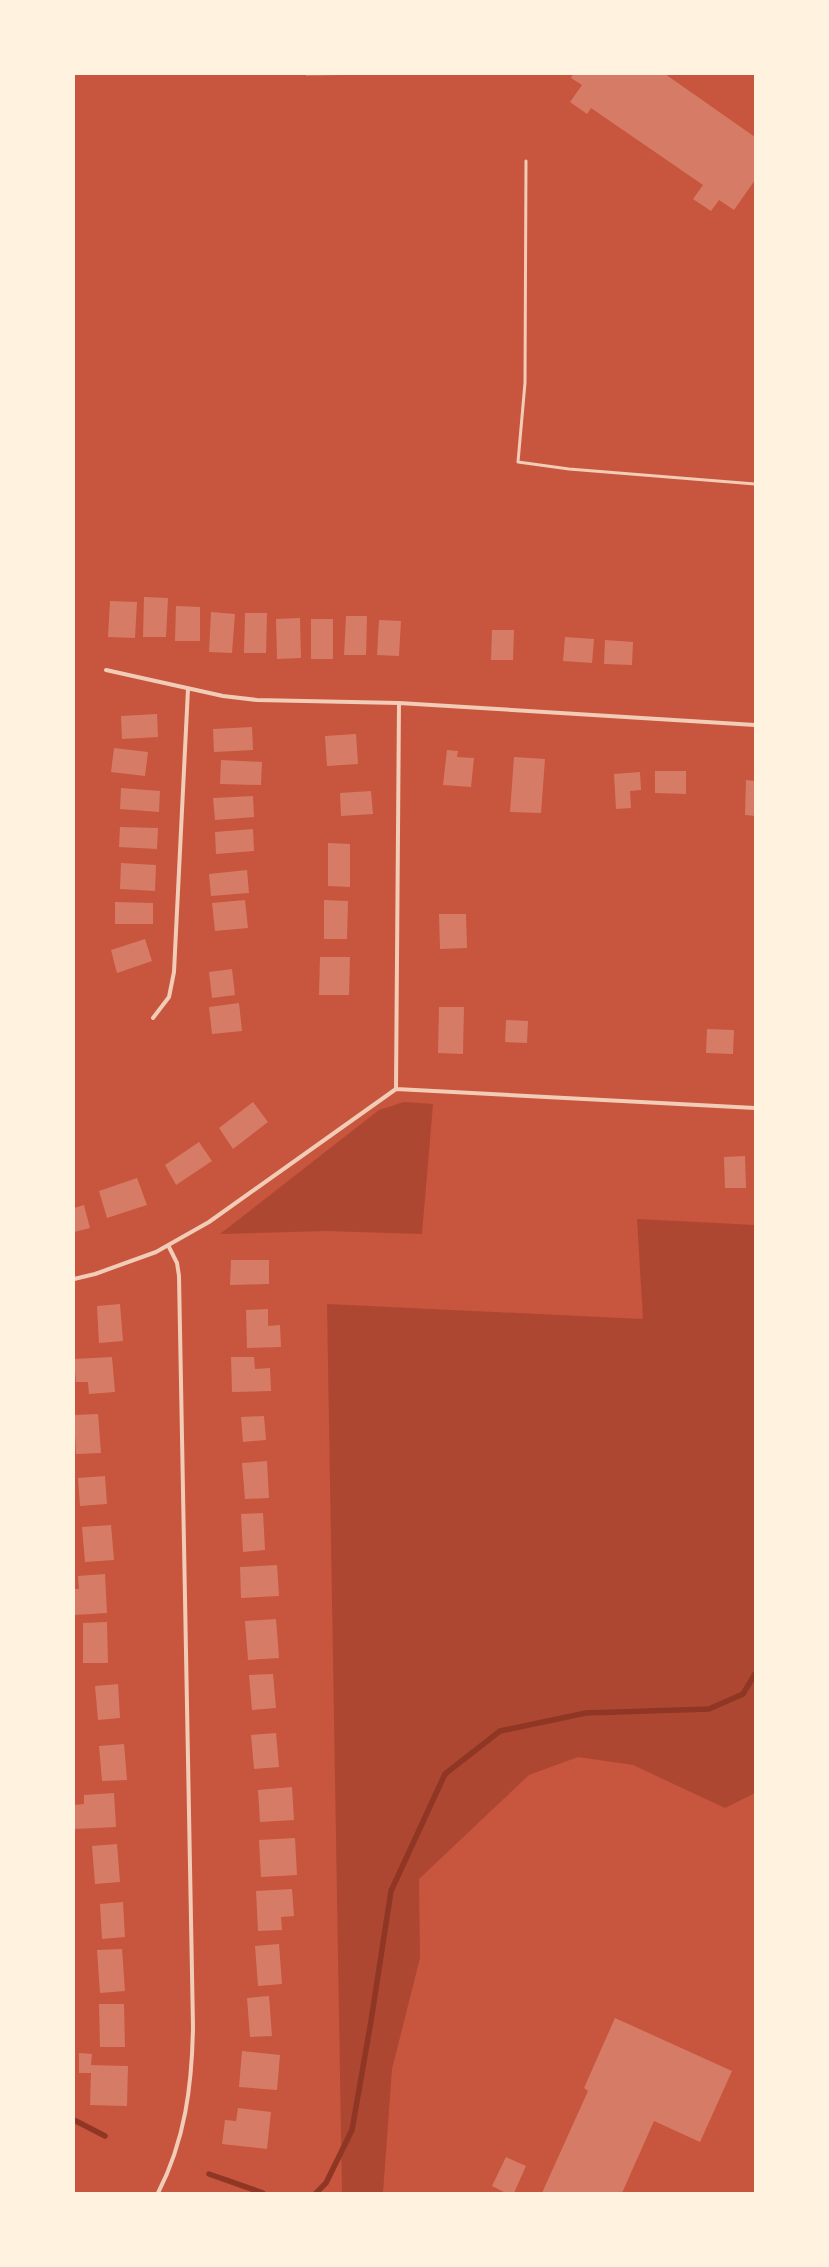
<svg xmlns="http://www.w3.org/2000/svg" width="829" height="2267" viewBox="0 0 829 2267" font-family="Cabin,sans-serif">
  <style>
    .green { fill: #ae4732 }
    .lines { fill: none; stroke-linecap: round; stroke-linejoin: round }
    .stream { stroke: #8f3625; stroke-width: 5.5 }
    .building { fill: #d67c66 }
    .service { stroke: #f1ccb7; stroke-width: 3 }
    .minor { stroke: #f1ccb7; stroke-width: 4 }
  </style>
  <rect width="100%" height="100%" fill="#c8553d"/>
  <path class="green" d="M404 1102 433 1104 422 1234 326 1231 220 1234 379 1110Z
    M637 1219 755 1225V1793L725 1808 633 1765 578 1757 529 1775 419 1879 420 1958 392 2069 383 2193H342L327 1304 643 1319Z"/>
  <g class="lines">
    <path class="stream" d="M74 2120 105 2136
      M209 2174 263 2193
      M316 2193 326 2183 352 2130 371 2021 391 1891 445 1774 500 1731 586 1713 709 1709 743 1694 755 1674"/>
  </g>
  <path class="building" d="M306 74H342V75L306 76Z
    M573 74H665L755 137V180L734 210 719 200 711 211 693 199 703 185 591 108 587 114 570 102 582 85 571 78Z
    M144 597 168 598 166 637H143Z
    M110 601 137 602 135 638 108 637Z
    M176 606 200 607V641H175Z
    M211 612 235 614 232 653 209 652Z
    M245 613H267L266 653H244Z
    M346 616H367L366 655H344Z
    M300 618 301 658 277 659 276 619Z
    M311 619H333V659H311Z
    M379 620 401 621 399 656 377 655Z
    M492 630H514L513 660H491Z
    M565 637 594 639 592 663 563 661Z
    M605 640 633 642 632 665 604 664Z
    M157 714 158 737 122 739 121 716Z
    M252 727 253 750 214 752 213 729Z
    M356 734 358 764 327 766 325 736Z
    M114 748 148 752 145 776 111 772Z
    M447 750 458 751 457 757 474 758 471 787 443 785Z
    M514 757 545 759 541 813 510 812Z
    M221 760 262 762 261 785 220 784Z
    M655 771H686V794L655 793Z
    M640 772 641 790 630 791 631 808 616 809 614 774Z
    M746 780 755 781V816L745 815Z
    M121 788 160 791 159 812 120 809Z
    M371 791 373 814 341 816 340 793Z
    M253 796 254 817 215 820 213 798Z
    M120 827 158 828 157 849 119 847Z
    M253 829 254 851 216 854 215 832Z
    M328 843 350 844V887L328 886Z
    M121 863 156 865 155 891 120 889Z
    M247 870 249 893 211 896 209 874Z
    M245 900 248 928 215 931 212 903Z
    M324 900 348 901 347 939H324Z
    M115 902 153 903V924H115Z
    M439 914H466L467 948 440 949Z
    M145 939 152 961 117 973 111 950Z
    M320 957H350L349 995H319Z
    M232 969 235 995 212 998 209 972Z
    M239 1003 242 1031 212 1034 209 1007Z
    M439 1007H464L463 1054 438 1053Z
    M506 1020 528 1021 527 1043 505 1042Z
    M707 1029 734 1030 733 1054 706 1053Z
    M253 1102 268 1122 233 1149 219 1128Z
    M199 1142 212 1161 176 1185 165 1165Z
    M745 1156 746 1188H725L724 1157Z
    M137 1178 147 1205 107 1218 99 1191Z
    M84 1205 90 1228 74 1232V1208Z
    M231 1260H269V1284L230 1285Z
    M120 1304 123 1341 99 1343 97 1306Z
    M268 1309V1326L280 1325 281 1347 247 1348 246 1310Z
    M112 1357 115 1392 89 1394 88 1382H76L74 1359Z
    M231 1357H254L255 1369 270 1368 271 1391 232 1392Z
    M98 1414 101 1453 76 1454 74 1415Z
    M264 1416 266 1440 243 1442 241 1417Z
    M267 1461 269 1498 245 1499 242 1463Z
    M105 1476 107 1504 80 1506 78 1478Z
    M263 1513 265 1550 243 1552 241 1514Z
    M111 1525 114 1560 85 1562 82 1527Z
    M277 1565 279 1596 241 1598 240 1567Z
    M105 1574 107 1613 74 1615V1589H79L78 1576Z
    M276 1619 279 1658 248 1660 245 1621Z
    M107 1622 108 1663H83V1623Z
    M273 1674 276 1708 252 1710 249 1675Z
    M118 1684 120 1718 98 1720 95 1686Z
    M276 1733 279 1767 254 1769 251 1735Z
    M124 1744 127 1780 102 1781 99 1746Z
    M292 1787 294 1820 260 1822 258 1790Z
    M114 1793 116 1827 74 1829V1805L84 1804V1795Z
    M295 1838 297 1875 261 1877 259 1840Z
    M117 1844 120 1882 95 1884 92 1846Z
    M292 1889 294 1916 281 1917 282 1930 258 1931 256 1891Z
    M123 1902 125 1937 102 1939 100 1904Z
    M279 1944 282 1984 258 1986 255 1946Z
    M122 1949 125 1991 100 1993 97 1950Z
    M269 1996 272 2036 250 2037 247 1998Z
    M99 2004H124L125 2047H100Z
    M615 2018 732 2071 700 2142 654 2121 622 2193H542L588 2091 584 2088Z
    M242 2051 280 2055 277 2090 239 2087Z
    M79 2053 92 2054 91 2065 128 2066 127 2106 90 2105 91 2073H79Z
    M238 2108 271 2112 267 2149 222 2144 225 2120 236 2121Z
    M506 2157 526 2166 514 2193H506L492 2186Z"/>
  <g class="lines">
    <path class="service" d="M526 161 525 383 518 462 569 469 755 484"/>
    <path class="minor" d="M106 670 223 696 257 700 399 703 755 725
      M153 1018 169 997 174 972 188 689
      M396 1089 399 703
      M74 1279 95 1274 156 1252 209 1222 396 1089 755 1108
      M158 2193C185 2140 192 2086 193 2027L179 1276 177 1263 168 1245"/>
  </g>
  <rect width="829" height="2267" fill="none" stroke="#fff3e0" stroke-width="150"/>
</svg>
